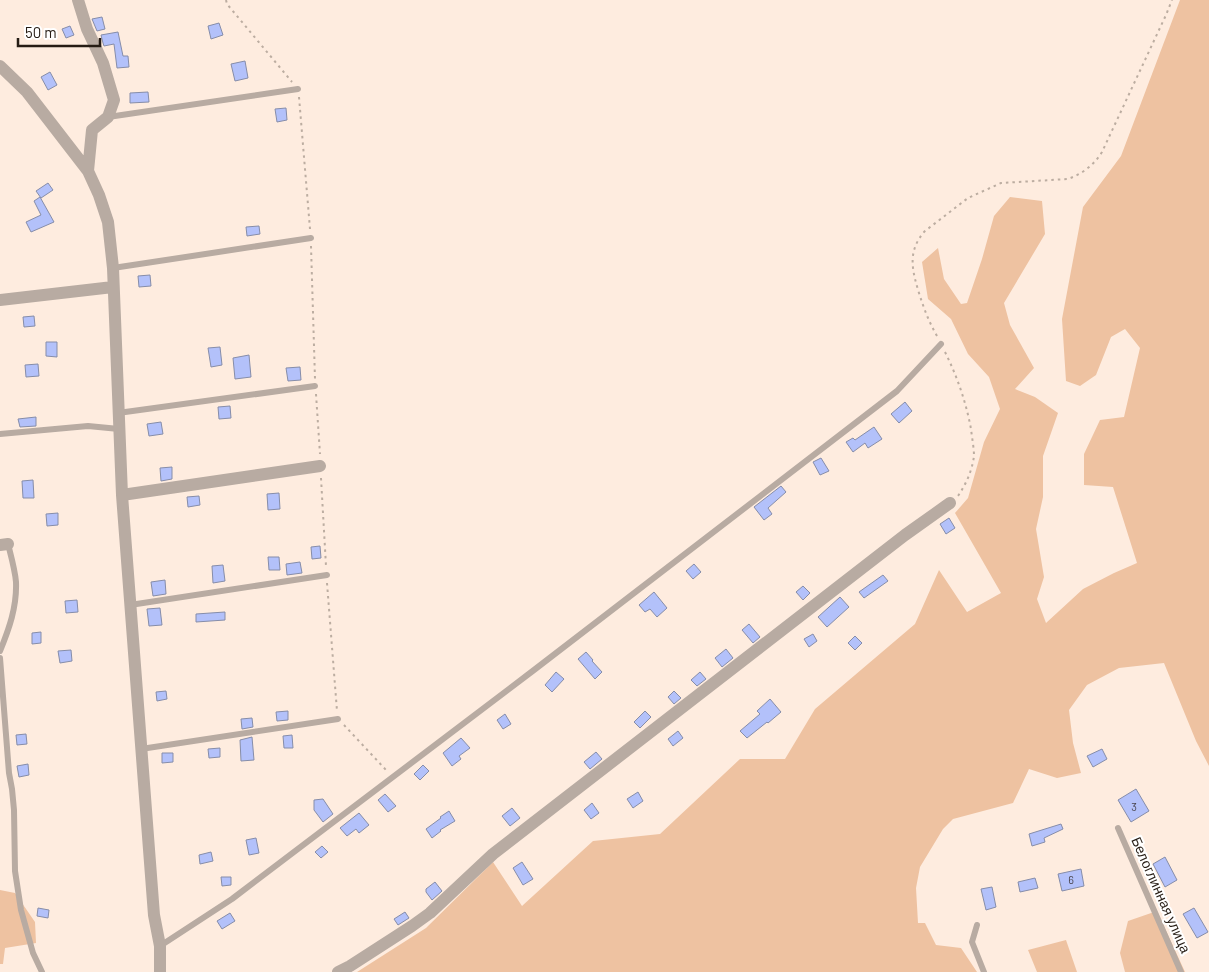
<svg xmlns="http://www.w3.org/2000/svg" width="1209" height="972" viewBox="0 0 1209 972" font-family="Barlow,sans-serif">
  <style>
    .green { fill: #eec2a1 }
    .building { fill: #b3c1fa; stroke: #868da9 }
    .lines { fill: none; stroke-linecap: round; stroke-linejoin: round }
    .path { stroke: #bcada1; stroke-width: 2; stroke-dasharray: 2.5 4; stroke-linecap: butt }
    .lane { stroke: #b8aba2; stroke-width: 6 }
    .street { stroke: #b8aba2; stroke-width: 12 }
    .labels { text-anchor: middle; stroke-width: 4; stroke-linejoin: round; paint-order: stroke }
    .number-label { font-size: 11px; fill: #49454e }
    .street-label { font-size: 14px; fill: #261c14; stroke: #fff }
  </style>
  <rect width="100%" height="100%" fill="#feecdf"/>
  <path class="green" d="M1180 0H1209V766L1196 741 1164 663 1119 668 1087 685 1069 710 1073 743 1081 773 1057 778 1029 769 1013 803 953 819 943 829 920 867 916 888 918 923H925L936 945 961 948 977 972H357L426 928 493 862 522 906 593 841 660 834 740 759H785L815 709 915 624 939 570 967 612 1001 593 955 513 968 498 984 442 1000 409 989 377 968 354 951 319 928 299 922 262 938 248 944 279 961 304 967 303 982 259 994 216 1010 197 1042 201 1045 234 1004 303 1010 325 1034 368 1015 389 1035 397 1058 413 1043 456V497L1036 529 1044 577 1037 599 1046 623 1083 589 1114 573 1137 563 1113 487 1084 485V454L1100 420 1124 417 1140 348 1125 329 1111 337 1096 375 1080 386 1066 381 1062 319 1083 207 1121 156Z
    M0 890 15 893 35 922 36 943 5 948 3 964H0Z
    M1157 911 1185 972H1125L1120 953 1128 921Z
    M1066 940 1077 972H1037L1028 950Z"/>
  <path class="building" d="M102 17 105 29 97 31 92 19Z
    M219 23 223 35 211 39 208 26Z
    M70 26 74 35 66 38 62 29Z
    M118 32 123 56H128L129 67 117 68 114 44 104 46 103 43 101 35Z
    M245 61 248 78 235 81 231 64Z
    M50 72 57 85 48 90 41 77Z
    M148 92 149 102 130 103V93Z
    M286 108 287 120 277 122 275 109Z
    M48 183 53 190 41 198 36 191Z
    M40 197 54 222 31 232 26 222 41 215 34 201Z
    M259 226 260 234 247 236 246 227Z
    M150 275 151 286 139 287 138 276Z
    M34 316 35 326 24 327 23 317Z
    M46 342H57V357L46 356Z
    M220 347 222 365 211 367 208 348Z
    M249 355 251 377 235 379 233 358Z
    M38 364 39 376 26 377 25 365Z
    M300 367 301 380 288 381 286 368Z
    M905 402 912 411 899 423 891 414Z
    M230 406 231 418 219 419 218 407Z
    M36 417V426L20 427 18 419Z
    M161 422 163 434 149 436 147 424Z
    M874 427 882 439 868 448 865 443 853 452 846 442 853 438 855 440Z
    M821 458 829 471 820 475 813 462Z
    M172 467V479L161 481 160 468Z
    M33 480 34 498H23L22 481Z
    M781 486 786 492 768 508 772 514 764 520 754 507Z
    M279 493 280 509 268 510 267 494Z
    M199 496 200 505 188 507 187 497Z
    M58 513V525L47 526 46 514Z
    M949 518 955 528 946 534 940 524Z
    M320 546 321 558 312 559 311 547Z
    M268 557H279L280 570H269Z
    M300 562 302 573 287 575 286 564Z
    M694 564 701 572 693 579 686 571Z
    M223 565 225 581 213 583 212 566Z
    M883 575 888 581 864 598 859 592Z
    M165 580 166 594 153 596 151 582Z
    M803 586 810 593 803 600 796 592Z
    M654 592 667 608 657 617 650 609 645 612 639 605Z
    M840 597 849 607 827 627 818 617Z
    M77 600 78 612 66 613 65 601Z
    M160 608 162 625 149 626 147 609Z
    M225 612V620L196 622V614Z
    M749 624 760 637 753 643 742 630Z
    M41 632V643L32 644V633Z
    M813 634 817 641 809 647 804 639Z
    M855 636 862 643 855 650 848 643Z
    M726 649 733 658 722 667 715 658Z
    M71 650 72 661 60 663 58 651Z
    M586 652 593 660 592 661 602 672 595 679 578 659Z
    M556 672 564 679 552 692 545 685Z
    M700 672 706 679 697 686 691 680Z
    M166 691 167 699 157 701 156 692Z
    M674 691 681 698 674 704 668 697Z
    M770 699 781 712 768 723 767 722 747 738 740 731 760 714 757 711Z
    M288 711V720L277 721 276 712Z
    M645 711 651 717 640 728 634 722Z
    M505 714 511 724 503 729 497 720Z
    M252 718 253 727 242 729 241 719Z
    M678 731 683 738 673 746 668 739Z
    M26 734 27 744 17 745 16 735Z
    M292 735 293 748H284L283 736Z
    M252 737 254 760 241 761 240 740Z
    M461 738 470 748 459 756 461 759 452 766 443 753Z
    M220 748V757L209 758 208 749Z
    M1102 749 1107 759 1093 767 1087 756Z
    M596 752 602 759 590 769 584 762Z
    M162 753H173V762L162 763Z
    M28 764 29 775 19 777 17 766Z
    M423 765 429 771 420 780 414 774Z
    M1136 789 1149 811 1131 822 1118 800Z
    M638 792 643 801 633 808 627 799Z
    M385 794 396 806 388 812 378 800Z
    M323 799 333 814 323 822 314 810V800Z
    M592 803 599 813 591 819 584 810Z
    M512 808 520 818 510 826 502 816Z
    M449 811 455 821 440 830 441 831 432 838 426 829 441 818 440 817Z
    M359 813 369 825 359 833 356 829 347 836 340 828Z
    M1061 824 1063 829 1044 838 1045 842 1032 846 1029 834Z
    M256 838 259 853 249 855 246 840Z
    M322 846 328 852 321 858 315 852Z
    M211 852 213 861 200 864 199 855Z
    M1165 857 1177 880 1165 887 1153 864Z
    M522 862 533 879 523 885 513 868Z
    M1081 869 1084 886 1062 891 1058 874Z
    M221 877H231V885L222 886Z
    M1035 878 1038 888 1020 892 1018 882Z
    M435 882 442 891 432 900 426 892V889Z
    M992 887 996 907 986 910 981 889Z
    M38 908 49 910 48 918 37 916Z
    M1194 908 1208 932 1197 938 1183 914Z
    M405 912 409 918 398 925 394 919Z
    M230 913 235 921 222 929 217 921Z"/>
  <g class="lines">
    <path class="path" d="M226 0 227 4 292 82
      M299 97 310 229
      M311 246 315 379
      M937 336C929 322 924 309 919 293 912 270 907 251 925 231L968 198 1001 183 1068 179C1082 174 1094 165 1102 152L1166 15 1172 0
      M945 352C957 376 966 402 971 429 972 438 974 448 974 456 972 471 966 484 958 496
      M316 394 320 454
      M321 478 326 566
      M327 583 337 711
      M344 725 387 771"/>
    <path class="lane" d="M108 117 298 89
      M113 268 311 238
      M118 413 315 386
      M0 434 88 426 119 429
      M130 605 327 575
      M0 651C9 629 17 607 16 582 15 570 11 556 8 544
      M0 658 9 773 12 789 14 810 15 871 21 910 33 953 42 972
      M141 749 338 719
      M1118 828 1181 972
      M977 925 972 942 984 972
      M160 946 232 899 534 670 897 391 941 344"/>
    <path class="street" d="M78 0 87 29 103 63 114 100 108 117 92 130 88 171
      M0 66 27 92 88 171 99 195 108 222 113 268 122 495 154 915 160 946V972
      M0 300 113 287
      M122 495 320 466
      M0 545 8 544
      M338 972 350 966 412 926 430 913 493 854 905 535 950 503"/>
  </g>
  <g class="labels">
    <g class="number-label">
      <text x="1134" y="811">3</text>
      <text x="1071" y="884">6</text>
    </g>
    <g class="street-label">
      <text transform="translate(1161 895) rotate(66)" y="5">Белоглинная улица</text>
    </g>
  </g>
  <path d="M18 38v8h82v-8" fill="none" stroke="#261c14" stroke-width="2.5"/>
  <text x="25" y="38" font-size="15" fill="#261c14" stroke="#ffffff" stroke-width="4" paint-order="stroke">50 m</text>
</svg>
